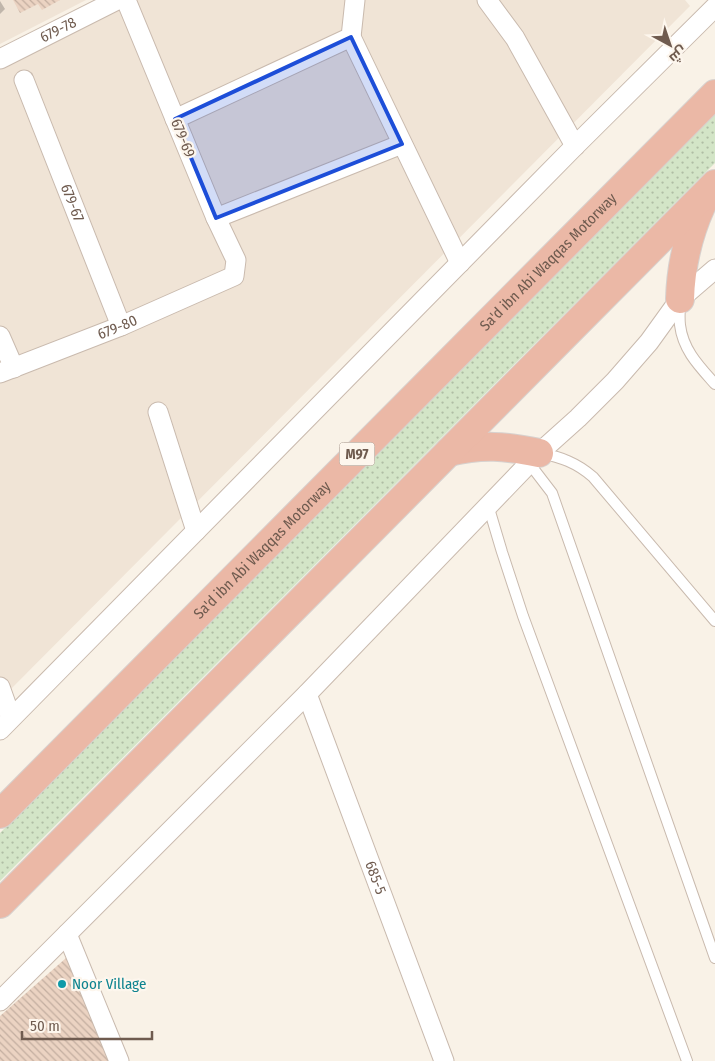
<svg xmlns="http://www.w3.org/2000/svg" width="715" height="1061" viewBox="0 0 715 1061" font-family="'Fira Sans Condensed',Cairo,sans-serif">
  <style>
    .residential { fill: #f0e4d6 }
    .grass { fill: url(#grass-dots) }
    .shadow { fill: #0003 }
    .building { fill: url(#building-back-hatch) }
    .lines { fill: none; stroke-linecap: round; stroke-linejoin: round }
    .service-casing { stroke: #c9baae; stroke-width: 12 }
    .minor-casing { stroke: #c9baae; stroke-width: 21 }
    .motorway-casing { stroke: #d7d1ce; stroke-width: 30 }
    .service { stroke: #fff; stroke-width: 10 }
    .minor { stroke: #fff; stroke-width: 19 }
    .motorway { stroke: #ebb8a6; stroke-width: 28 }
    .marked { fill: #1d4ed8; fill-opacity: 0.2; stroke: #1d4ed8; stroke-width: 4; stroke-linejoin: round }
    .culture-dot { fill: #0f9aa8; stroke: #fdf6ed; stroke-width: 2 }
    .labels { text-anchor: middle; stroke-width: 4.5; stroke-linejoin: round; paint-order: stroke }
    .shield { fill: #fdf6ed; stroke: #9a8a7e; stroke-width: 1 }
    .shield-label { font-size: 14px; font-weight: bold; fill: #6f5b4f }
    .street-label { font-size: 15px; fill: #6f5b4f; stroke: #fdf6ed }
    .culture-label { font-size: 15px; fill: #0d838f; stroke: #fdf6ed; text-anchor: start }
  </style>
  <defs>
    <pattern id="grass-dots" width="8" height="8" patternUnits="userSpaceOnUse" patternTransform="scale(1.25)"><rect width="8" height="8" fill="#d3e5c7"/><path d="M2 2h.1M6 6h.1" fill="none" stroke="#afbda4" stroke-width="1.8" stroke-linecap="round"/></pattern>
    <pattern id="building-back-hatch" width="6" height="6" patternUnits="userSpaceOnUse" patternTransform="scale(1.25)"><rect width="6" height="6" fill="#ebd3c2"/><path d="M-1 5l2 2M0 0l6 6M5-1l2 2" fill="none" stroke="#c3aea0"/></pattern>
  </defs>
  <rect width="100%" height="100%" fill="#f9f2e7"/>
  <path class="residential" d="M0 0H86L0 44Z
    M113 0H685L690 6 0 700V59Z"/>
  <path class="grass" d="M715 114V163L0 881V833Z"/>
  <path class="shadow" d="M0 1 5 9 0 14Z"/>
  <path class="building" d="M13 0H60L42 10 38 4 20 13Z
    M74 951 118 1061H0V1016Z"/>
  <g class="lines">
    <g class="service-casing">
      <path id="service" d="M680 301C680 309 679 317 680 325 683 350 699 366 715 384
        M540 453C561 457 577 463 593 477L715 621
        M529 463 552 493 715 958
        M488 505 502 552 523 616 687 1061"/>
    </g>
    <g class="minor-casing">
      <g id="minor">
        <path d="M487 0 515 38 575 146"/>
        <path d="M351 37 460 263"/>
        <path id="s1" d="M0 59 117 0"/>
        <path id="s2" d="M24 80 121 326"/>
        <path d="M175 119 351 37 355 0"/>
        <path d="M216 218 402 144"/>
        <path d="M0 336 14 368"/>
        <path id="s3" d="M0 373 121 326 234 276 236 260 216 218 126 0"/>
        <path d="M158 412 196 531"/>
        <path d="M0 687 11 718"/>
        <path id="s4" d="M307 694 444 1061"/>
        <path d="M0 730 575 146 715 7"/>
        <path d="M67 934 119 1061"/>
        <path d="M0 1001 307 694 539 453 578 418 615 381 649 342 680 299 715 269"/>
      </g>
    </g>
    <g class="motorway-casing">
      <g id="motorway">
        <path d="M680 299C681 264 688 234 703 202"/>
        <path d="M449 452C482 444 506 446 539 453"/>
        <path id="s5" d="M0 814 715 94"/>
        <path d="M0 904 715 184"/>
      </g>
    </g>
    <use href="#service" class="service"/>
    <use href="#minor" class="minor"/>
    <use href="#motorway" class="motorway"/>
  </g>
  <path class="marked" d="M351 37 402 144 216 218 175 119Z"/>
  <circle class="culture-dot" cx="62" cy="984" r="5"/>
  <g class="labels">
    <rect class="shield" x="339.5" y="442.5" width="35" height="23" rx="4"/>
    <g class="shield-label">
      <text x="357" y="459">M97</text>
    </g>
    <g class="street-label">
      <text dy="5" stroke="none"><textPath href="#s1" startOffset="65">679-78</textPath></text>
      <text transform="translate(183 138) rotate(68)" y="5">679-69</text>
      <text dy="5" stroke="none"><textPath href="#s2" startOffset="132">679-67</textPath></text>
      <text dy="5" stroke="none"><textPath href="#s5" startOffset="778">Sa'd ibn Abi Waqqas Motorway</textPath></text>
      <text dy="5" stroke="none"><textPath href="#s3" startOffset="126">679-80</textPath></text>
      <text dy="5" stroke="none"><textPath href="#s5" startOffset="372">Sa'd ibn Abi Waqqas Motorway</textPath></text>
      <text dy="5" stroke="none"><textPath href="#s4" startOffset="196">685-5</textPath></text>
    </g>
    <g class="culture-label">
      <text x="72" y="989">Noor Village</text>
    </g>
  </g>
  <g transform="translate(670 45) rotate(140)" stroke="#fdf6ed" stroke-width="4" paint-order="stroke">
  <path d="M0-4L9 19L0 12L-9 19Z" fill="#6f5b4f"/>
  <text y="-8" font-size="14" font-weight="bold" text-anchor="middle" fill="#6f5b4f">ش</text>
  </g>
  <path d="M22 1031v8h130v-8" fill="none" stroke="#6f5b4f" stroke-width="2.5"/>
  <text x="30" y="1031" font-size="15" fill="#6f5b4f" stroke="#fdf6ed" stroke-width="4" paint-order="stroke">50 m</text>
</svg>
